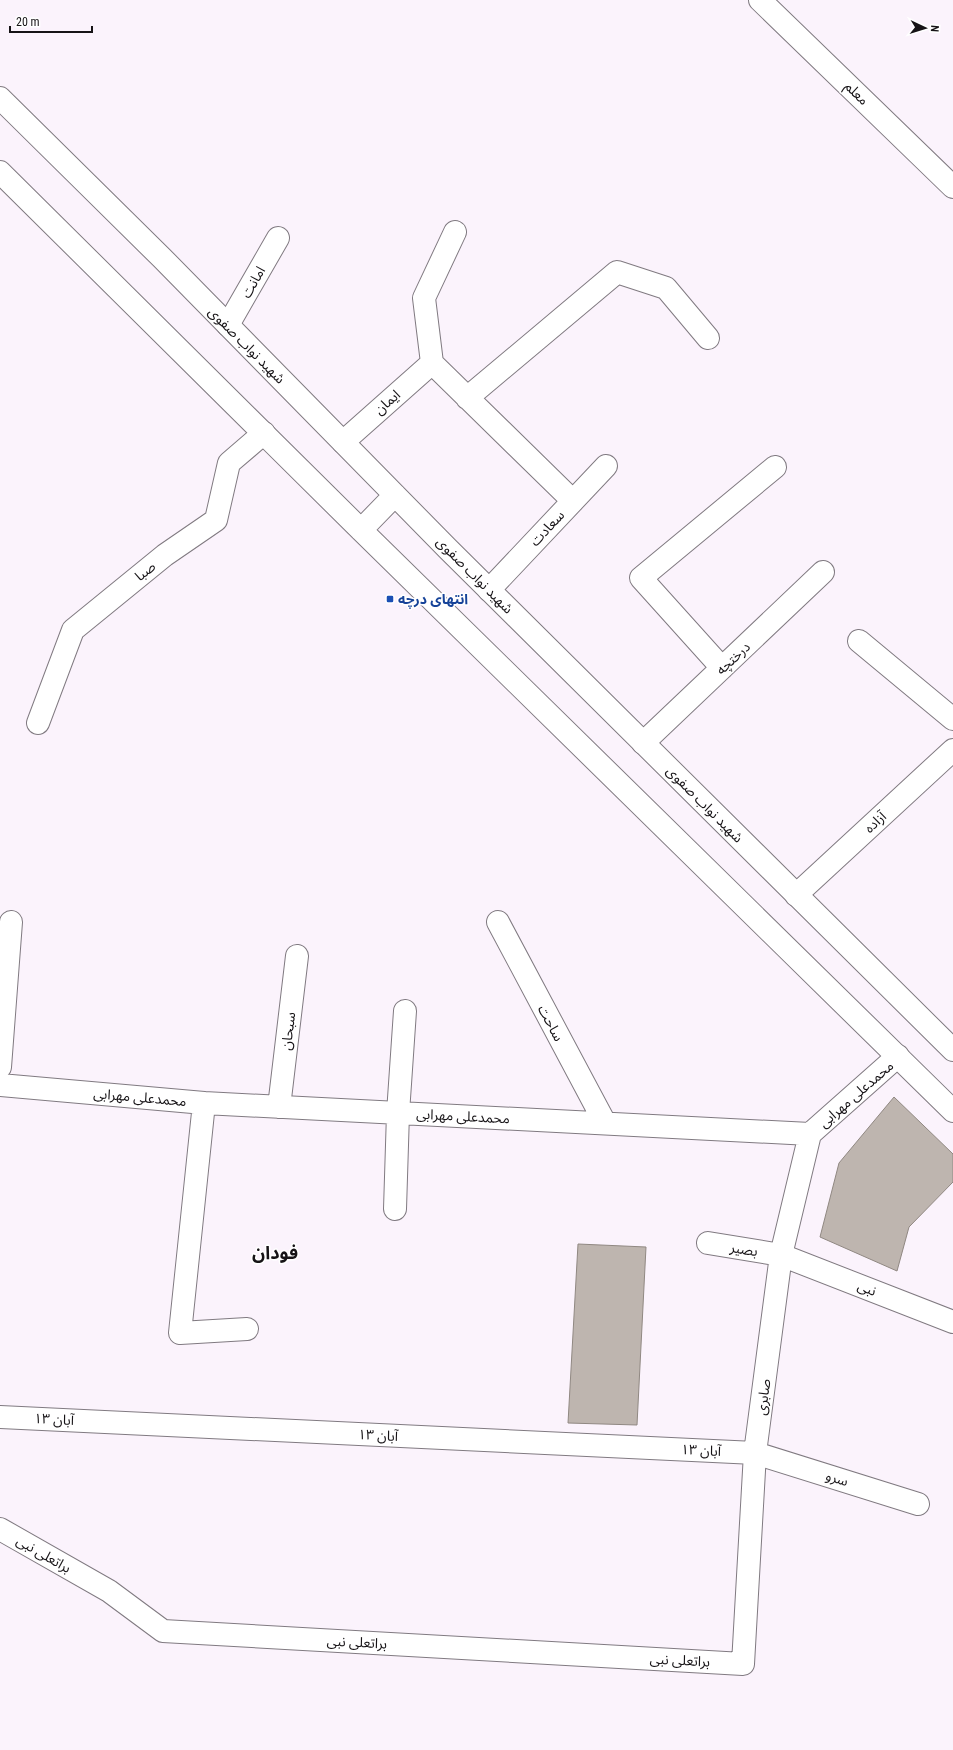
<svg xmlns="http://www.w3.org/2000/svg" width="953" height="1750" viewBox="0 0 953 1750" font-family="'Roboto Condensed','Noto Sans Arabic',sans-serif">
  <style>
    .building { fill: #beb5af; stroke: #908882 }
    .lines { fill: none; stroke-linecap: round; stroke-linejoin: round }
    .minor-casing { stroke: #807a81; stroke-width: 24 }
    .major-casing { stroke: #807a81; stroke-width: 24 }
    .minor { stroke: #fff; stroke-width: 22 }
    .major { stroke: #fff; stroke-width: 22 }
    .transit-dot { fill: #1a4fb4; stroke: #fff; stroke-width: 1.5 }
    .labels { text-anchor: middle; stroke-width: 3; stroke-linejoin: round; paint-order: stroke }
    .street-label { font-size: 14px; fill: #161316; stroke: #fff }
    .transit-label { font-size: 14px; font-weight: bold; fill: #164399; stroke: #fff; text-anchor: start }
    .district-label { font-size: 18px; font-weight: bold; fill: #161316; stroke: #fff }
  </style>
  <rect width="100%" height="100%" fill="#fbf3fc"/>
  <path class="building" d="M894 1097 953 1154V1182L909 1227 897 1271 820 1237 839 1163Z
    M578 1244 646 1247 637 1425 568 1423Z"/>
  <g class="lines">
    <g class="minor-casing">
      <path id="minor" d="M760 0 953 187
        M455 232 424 298 432 363 573 501
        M228 325 278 238
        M467 398 617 272 666 288 708 338
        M343 442 432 363
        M489 590 606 466
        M859 641 953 719
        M722 668 641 578 775 467
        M38 723 73 630 165 555 216 520 229 463 264 433
        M643 743 823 572
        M796 895 953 750
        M498 922 605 1123
        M0 1067 11 922
        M0 1085 204 1103 810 1134 898 1056
        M204 1103 180 1333 247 1329
        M279 1107 297 956
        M395 1209 398 1113 405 1011
        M708 1243 781 1255 953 1322
        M0 1417 755 1453 918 1504
        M0 1529 109 1591 163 1631 743 1664 755 1453 781 1255 810 1134"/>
    </g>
    <g class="major-casing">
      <path id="major" d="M0 98 162 258 448 549 953 1050
        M0 172 361 530 953 1111
        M361 530 395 495"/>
    </g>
    <use href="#minor" class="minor"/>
    <use href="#major" class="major"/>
  </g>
  <rect class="transit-dot" x="386" y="595" width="8" height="8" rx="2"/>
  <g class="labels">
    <g class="street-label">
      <text transform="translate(857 93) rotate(44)" y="5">معلم</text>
      <text transform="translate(253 282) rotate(-60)" y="5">امانت</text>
      <text transform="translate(247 345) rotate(45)" y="5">شهید نواب صفوی</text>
      <text transform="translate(387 402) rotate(-42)" y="5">ایمان</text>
      <text transform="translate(547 528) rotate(-47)" y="5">سعادت</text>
      <text transform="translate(145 571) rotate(-39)" y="5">صبا</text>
      <text transform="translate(475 575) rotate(45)" y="5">شهید نواب صفوی</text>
      <text transform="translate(733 658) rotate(-43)" y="5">درختچه</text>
      <text transform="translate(705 804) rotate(45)" y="5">شهید نواب صفوی</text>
      <text transform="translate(875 822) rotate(-43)" y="5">آزاده</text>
      <text transform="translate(551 1023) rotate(62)" y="5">ساحت</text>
      <text transform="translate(288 1031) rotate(-83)" y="5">سبحان</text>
      <text transform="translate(856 1094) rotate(-41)" y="5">محمدعلی مهرابی</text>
      <text transform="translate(140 1097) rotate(5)" y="5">محمدعلی مهرابی</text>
      <text transform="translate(463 1116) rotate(3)" y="5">محمدعلی مهرابی</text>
      <text transform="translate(744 1249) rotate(9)" y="5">بصیر</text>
      <text transform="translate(867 1288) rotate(21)" y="5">نبی</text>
      <text transform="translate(763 1397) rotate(-82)" y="5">صابری</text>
      <text transform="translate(54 1419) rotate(3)" y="5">۱۳ آبان</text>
      <text transform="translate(378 1435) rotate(3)" y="5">۱۳ آبان</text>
      <text transform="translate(701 1450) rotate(3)" y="5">۱۳ آبان</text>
      <text transform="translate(837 1478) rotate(17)" y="5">سرو</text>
      <text transform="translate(44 1554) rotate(30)" y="5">براتعلی نبی</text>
      <text transform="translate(357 1642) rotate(3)" y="5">براتعلی نبی</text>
      <text transform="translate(680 1660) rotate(3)" y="5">براتعلی نبی</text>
    </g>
    <g class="transit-label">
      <text x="398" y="604">انتهای درچه</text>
    </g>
    <g class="district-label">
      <text x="275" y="1259">فودان</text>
    </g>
  </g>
  <g transform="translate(925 28) rotate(94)" stroke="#ffffff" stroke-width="3" paint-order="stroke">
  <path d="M0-3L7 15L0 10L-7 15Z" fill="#161316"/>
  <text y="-6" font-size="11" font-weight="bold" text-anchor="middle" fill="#161316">N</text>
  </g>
  <path d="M10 26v6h82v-6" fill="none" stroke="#161316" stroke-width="2"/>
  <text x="16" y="26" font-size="12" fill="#161316" stroke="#ffffff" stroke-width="3" paint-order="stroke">20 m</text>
</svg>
